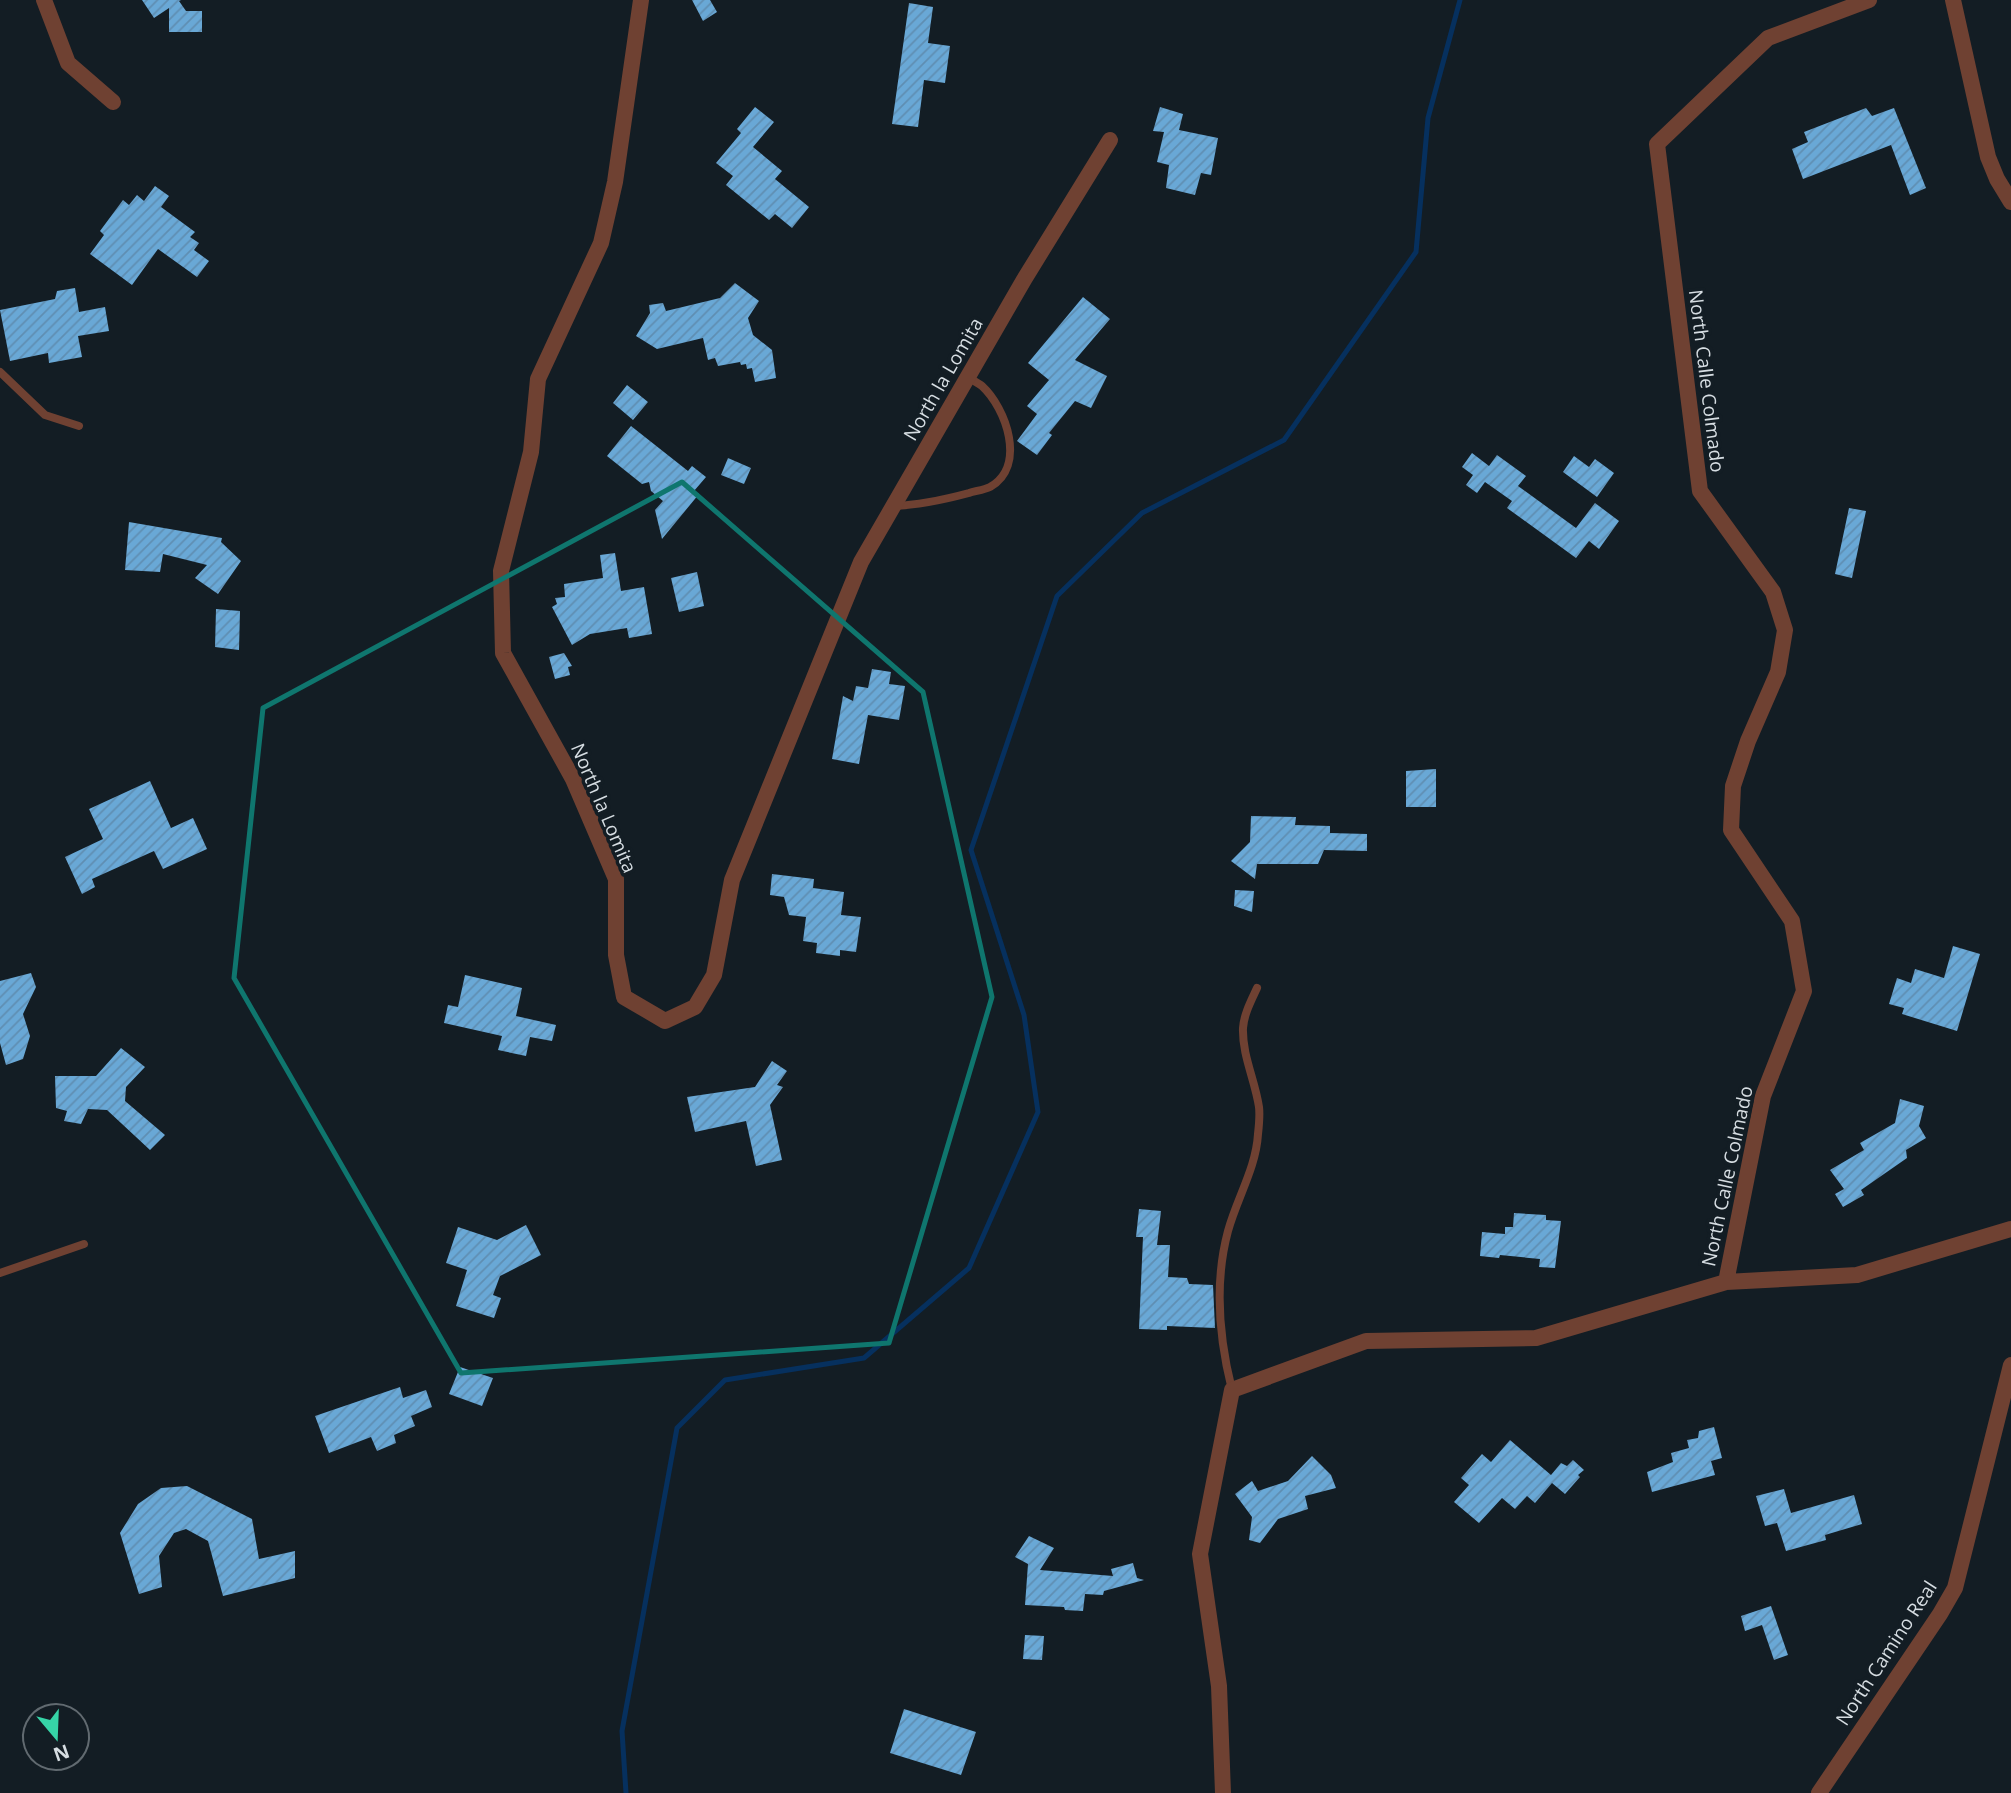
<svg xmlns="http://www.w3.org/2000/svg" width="2011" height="1793" viewBox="0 0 2011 1793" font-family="'Open Sans',sans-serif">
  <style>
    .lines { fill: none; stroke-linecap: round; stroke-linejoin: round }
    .stream { stroke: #06305e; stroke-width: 5 }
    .building { fill: url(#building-hatch) }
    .lane { stroke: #6f4132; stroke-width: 8 }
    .street { stroke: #6f4132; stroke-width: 16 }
    .marked { fill: none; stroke: #0f766e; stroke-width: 5; stroke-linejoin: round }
    .labels { text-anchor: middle; stroke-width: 7; stroke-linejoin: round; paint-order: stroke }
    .street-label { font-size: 19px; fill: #d6dde2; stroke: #131d24 }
  </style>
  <defs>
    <pattern id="building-hatch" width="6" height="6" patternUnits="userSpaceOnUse" patternTransform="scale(1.75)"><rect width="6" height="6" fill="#69a8d6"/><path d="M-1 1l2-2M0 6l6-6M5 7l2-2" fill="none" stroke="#5f8eb2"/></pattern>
  </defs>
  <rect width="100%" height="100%" fill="#131d24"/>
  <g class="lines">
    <path class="stream" d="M626 1793 622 1731 677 1428 725 1380 864 1358 969 1268 1038 1112 1024 1015 971 850 1057 596 1142 513 1284 440 1416 252 1428 118 1460 0"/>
  </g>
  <path class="building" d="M142 0H181L179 1 186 11H202V32H169V8L154 18Z
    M692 0H710L717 12 703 21Z
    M909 3 933 7 928 43 950 46 945 83 924 80 918 127 892 124Z
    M755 107 774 122 753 147 782 171 775 179 809 207 792 228 775 214 769 220 726 185 733 176 716 163 741 133 737 129Z
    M1160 107 1183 114 1179 130 1218 138 1211 175 1201 173 1195 195 1166 188 1169 165 1157 162 1164 132 1153 131Z
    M1866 108 1872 116 1894 108 1926 188 1910 195 1891 145 1803 179 1792 149 1808 142 1804 132Z
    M155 186 169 196 161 207 195 232 190 237 199 243 194 250 209 261 197 277 158 249 132 285 90 254 104 235 100 231 123 200 129 205 137 195 144 201Z
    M735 283 759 301 748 318 753 335 772 350 776 378 755 382 752 368 747 369 746 364 741 365 740 362 718 366 715 358 708 360 703 338 657 349 636 336 650 313 649 305 663 303 666 311 720 298Z
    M75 288 79 312 105 307 109 331 78 336 82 357 49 363 48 353 10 361 0 310 55 299 57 291Z
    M1083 297 1110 319 1075 360 1107 376 1091 408 1075 401 1049 433 1052 435 1037 455 1017 441 1037 414 1027 406 1049 380 1028 363Z
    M627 385 648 402 633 420 613 403Z
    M631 426 688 471 692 466 706 477 694 491 699 494 662 539 655 510 663 501 651 491 649 482 642 484 607 456Z
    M1472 453 1489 466 1497 455 1526 476 1518 486 1576 528 1595 503 1619 521 1599 549 1589 541 1576 558 1507 508 1512 501 1485 482 1477 493 1466 485 1473 475 1462 467Z
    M1574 456 1589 467 1595 459 1614 473 1597 497 1563 472Z
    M728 458 751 468 744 484 721 475Z
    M1849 508 1866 511 1852 578 1835 574Z
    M129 522 222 538 221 542 241 561 218 594 195 578 207 565 163 554 160 572 125 570Z
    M615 553 621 591 644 587 652 634 629 638 627 628 590 634 572 645 552 607 557 604 555 598 565 597 564 584 603 578 600 555Z
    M697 572 704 606 679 612 671 578Z
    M216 609 240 611 239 650 215 647Z
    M564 653 572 666 568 667 570 675 555 679 549 657Z
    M872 669 891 672 889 684 905 686 899 720 868 715 859 764 832 759 843 696 853 701 856 686 868 688Z
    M1436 769V807H1406V771Z
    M150 781 171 828 193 818 207 849 163 869 154 851 92 879 95 887 82 894 65 857 103 839 89 809Z
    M1251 816 1296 817 1295 825 1330 826V833L1367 834V851L1324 850 1318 864H1257L1255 879 1231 861 1250 842Z
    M772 874 814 879 813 888 844 892 841 915 861 917 856 952 840 950V956L816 953 817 943 803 941 806 917 789 915 784 897 770 895Z
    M1235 890 1254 891 1252 912 1234 906Z
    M1953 946 1980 954 1957 1031 1902 1014 1904 1008 1889 1004 1897 978 1911 983 1915 969 1944 978Z
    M31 973 36 987 23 1014 30 1036 23 1059 6 1065 0 1043V981Z
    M465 975 522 988 516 1016 556 1025 552 1041 530 1037 526 1056 498 1050 502 1036 444 1023 448 1005 458 1007Z
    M121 1048 145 1067 126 1087 125 1101 165 1135 150 1150 107 1110 88 1109 81 1124 64 1121 67 1111 56 1108 55 1076H96Z
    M772 1061 787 1071 777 1085 783 1087 770 1105 782 1160 756 1166 746 1121 695 1132 687 1097 755 1087Z
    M1900 1099 1924 1106 1919 1126 1926 1138 1906 1150 1907 1158 1861 1190 1864 1195 1843 1207 1835 1194 1844 1189 1830 1170 1864 1150 1860 1143 1895 1123Z
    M1139 1209 1161 1211 1157 1245H1170L1168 1277 1187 1278 1189 1284 1213 1285 1215 1328 1167 1326V1330L1139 1329 1143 1237H1136Z
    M1514 1213 1546 1215V1220L1561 1221 1555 1268 1539 1267 1540 1259 1500 1255 1499 1258 1480 1256 1482 1232 1505 1234V1227H1513Z
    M526 1225 541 1255 500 1276 493 1295 501 1298 494 1318 456 1306 467 1270 446 1263 458 1227 497 1240Z
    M460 1367 493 1378 482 1406 449 1394Z
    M400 1387 403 1398 426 1390 432 1407 411 1416 415 1426 394 1435 396 1443 377 1451 371 1437 329 1453 315 1416Z
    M1714 1427 1722 1458 1711 1461 1715 1475 1652 1492 1647 1472 1673 1462 1671 1453 1689 1448 1687 1440 1698 1438 1699 1431Z
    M1510 1440 1551 1475 1561 1463 1567 1466 1573 1460 1584 1470 1578 1475 1580 1477 1565 1494 1552 1483 1535 1503 1527 1496 1515 1509 1502 1498 1479 1523 1454 1502 1469 1485 1461 1478 1482 1454 1491 1462Z
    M1312 1456 1331 1475 1336 1488 1305 1496 1308 1509 1278 1519 1260 1543 1249 1540 1252 1517 1235 1494 1252 1481 1258 1491 1288 1481Z
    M187 1486 252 1519 259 1559 295 1551V1578L223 1596 208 1541 186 1529 174 1533 159 1556 162 1587 139 1594 120 1533 138 1504 161 1488Z
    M1784 1489 1791 1513 1854 1495 1862 1524 1825 1535 1826 1540 1786 1551 1777 1523 1765 1526 1756 1496Z
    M1029 1536 1054 1548 1040 1570 1113 1576 1111 1569 1133 1563 1137 1578 1144 1580 1104 1591 1103 1595 1085 1594 1083 1611 1065 1610 1064 1607 1025 1605 1028 1564 1015 1557Z
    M1771 1606 1788 1655 1774 1660 1762 1625 1745 1631 1741 1616Z
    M1025 1635 1044 1636 1042 1660 1023 1659Z
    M904 1709 976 1732 961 1775 890 1753Z"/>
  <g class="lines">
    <path class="lane" d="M0 372 45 415 79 426
      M894 506C920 505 943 500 969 493 975 491 984 490 990 487 1027 466 1006 408 982 386 978 383 972 380 968 377
      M0 1273 84 1244
      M1232 1390C1219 1338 1214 1283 1228 1231 1237 1198 1256 1168 1258 1134 1259 1125 1260 1115 1259 1107 1255 1080 1242 1055 1243 1028 1244 1014 1251 1001 1257 988"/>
    <path class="street" d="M44 0 68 63 113 102
      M641 0 615 182 601 243 538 379 531 452 501 571 503 653 573 779 616 879V955L624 997 665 1021 695 1007 714 975 732 880 861 562 1025 278 1110 140
      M1953 0 1988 157 1997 179 2011 202
      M1726 1282 1763 1096 1804 991 1792 921 1731 830 1733 786 1748 741 1778 672 1785 630 1773 592 1700 491 1657 144 1768 38 1869 0
      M1223 1793 1219 1686 1200 1554 1232 1390 1366 1341 1536 1338 1726 1282 1857 1275 2011 1229
      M1819 1793 1940 1614 1955 1588 2011 1365"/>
  </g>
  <path class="marked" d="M682 482 923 692 992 997 889 1343 461 1373 234 978 263 708Z"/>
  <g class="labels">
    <g class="street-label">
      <text transform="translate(943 379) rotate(-60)" y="7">North la Lomita</text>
      <text transform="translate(1707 381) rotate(83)" y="7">North Calle Colmado</text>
      <text transform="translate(604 808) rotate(67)" y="7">North la Lomita</text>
      <text transform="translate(1727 1176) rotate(-78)" y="7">North Calle Colmado</text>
      <text transform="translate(1886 1653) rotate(-57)" y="7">North Camino Real</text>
    </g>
  </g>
  <g transform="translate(56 1737) rotate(161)"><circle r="33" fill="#131d24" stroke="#616a70" stroke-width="2"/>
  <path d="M0-5L12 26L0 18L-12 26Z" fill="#36d4a7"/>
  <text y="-10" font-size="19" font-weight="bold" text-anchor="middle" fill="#d6dde2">N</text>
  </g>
</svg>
